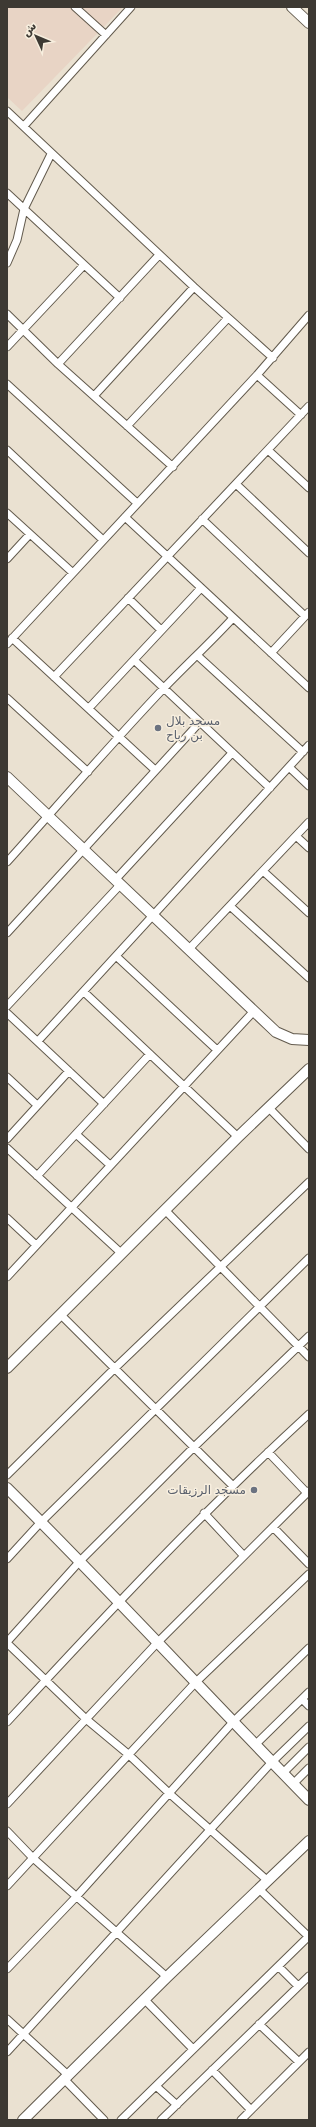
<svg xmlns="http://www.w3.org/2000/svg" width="316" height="2127" viewBox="0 0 316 2127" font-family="'DejaVu Sans','Noto Sans Arabic',sans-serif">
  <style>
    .commercial { fill: #e8d4c5 }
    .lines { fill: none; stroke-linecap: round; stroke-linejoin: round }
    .street-casing { stroke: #625a4d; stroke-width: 9 }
    .secondary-casing { stroke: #625a4d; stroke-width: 12 }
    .street { stroke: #fff; stroke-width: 7 }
    .secondary { stroke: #fff; stroke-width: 10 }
    .worship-dot { fill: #6b7280; stroke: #f7eede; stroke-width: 1.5 }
    .labels { text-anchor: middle; stroke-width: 3; stroke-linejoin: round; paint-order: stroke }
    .worship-label { font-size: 12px; fill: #5b616d; stroke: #f7eede; text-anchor: start }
  </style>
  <rect width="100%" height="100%" fill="#eae1d1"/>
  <path class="commercial" d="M7 7H123L22 111 7 97Z"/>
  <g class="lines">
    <g class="street-casing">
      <path id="street" d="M75 7 106 35
        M7 111 194 287 273 358
        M24 126 131 7
        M7 193 120 298
        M7 263 17 240 24 209 51 154
        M7 314 58 364 173 467
        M7 347 84 265
        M58 364 159 255
        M257 375 301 415
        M7 384 137 503
        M94 396 194 287
        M127 426 228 318
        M7 450 103 540
        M268 450 309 488
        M236 484 309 553
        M7 513 73 573
        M125 517 309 688
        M202 519 305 616
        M7 559 30 534
        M128 598 161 630
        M12 638 155 770
        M7 644 257 375 309 315
        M271 653 309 612
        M198 656 303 752
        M134 660 270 788
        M54 677 309 406
        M7 698 88 772
        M89 708 201 588
        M289 767 309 786
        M296 836 309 848
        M7 862C59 804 110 745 163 689 186 665 211 642 233 618
        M263 871 309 913
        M116 879 232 753
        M230 906 309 978
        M7 933 200 722
        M189 949 309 822
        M116 956 217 1050
        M84 992 238 1137
        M7 1006 121 884
        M7 1013 104 1104
        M38 1041 309 745
        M7 1077 37 1105
        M269 1108 309 1149
        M76 1134 110 1165
        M7 1139 69 1071
        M7 1148 121 1253
        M37 1176 150 1054
        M165 1210 309 1357
        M7 1218 36 1245
        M7 1277 254 1011
        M60 1314 233 1486
        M268 1452 307 1493
        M7 1475 115 1368 309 1182
        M204 1513 244 1556
        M273 1527 309 1564
        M7 1559 41 1522 309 1258
        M7 1642 80 1561 194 1447 309 1336
        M7 1643 86 1719 128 1754 170 1794 268 1881
        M302 1699 309 1706
        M7 1722C105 1616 203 1511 309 1414
        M256 1744 309 1692
        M283 1773 309 1747
        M293 1784 309 1768
        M7 1804 157 1643 309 1491
        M7 1831 33 1858 167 1977
        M7 1886 195 1683 309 1574
        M259 1889 309 1937
        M279 1967 298 1986
        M7 1969 76 1897 233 1722 309 1648
        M145 2000 193 2049
        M7 2019 68 2075
        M259 2024 299 2062
        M7 2052 272 1762 309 1726
        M212 2070 251 2110
        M64 2079 104 2120
        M156 2086 177 2105
        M121 2120 309 1936
        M161 2120 309 1976
        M241 2120 309 2052"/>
    </g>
    <g class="secondary-casing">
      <path id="secondary" d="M292 7 309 23
        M7 777 276 1032 292 1039 309 1040
        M7 1368 238 1137 309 1069
        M7 1488C110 1590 208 1697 309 1800
        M23 2120 167 1977 309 1841"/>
    </g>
    <use href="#street" class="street"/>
    <use href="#secondary" class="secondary"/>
  </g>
  <g class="worship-dot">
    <circle cx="158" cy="728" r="4"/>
    <circle cx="254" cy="1490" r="4"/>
  </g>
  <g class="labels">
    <g class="worship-label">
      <text x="166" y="725">مسجد بلال<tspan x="166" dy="14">بن رباح</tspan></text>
      <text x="246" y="1494" text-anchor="end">مسجد الرزيقات</text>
    </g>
  </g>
  <rect width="316" height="2127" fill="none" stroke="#3d3933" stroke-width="16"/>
  <g transform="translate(36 36) rotate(314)" stroke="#f7eede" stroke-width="3" paint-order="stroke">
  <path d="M0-3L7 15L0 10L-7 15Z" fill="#3d3933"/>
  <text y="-6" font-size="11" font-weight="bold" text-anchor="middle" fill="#3d3933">ش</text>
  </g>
</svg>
